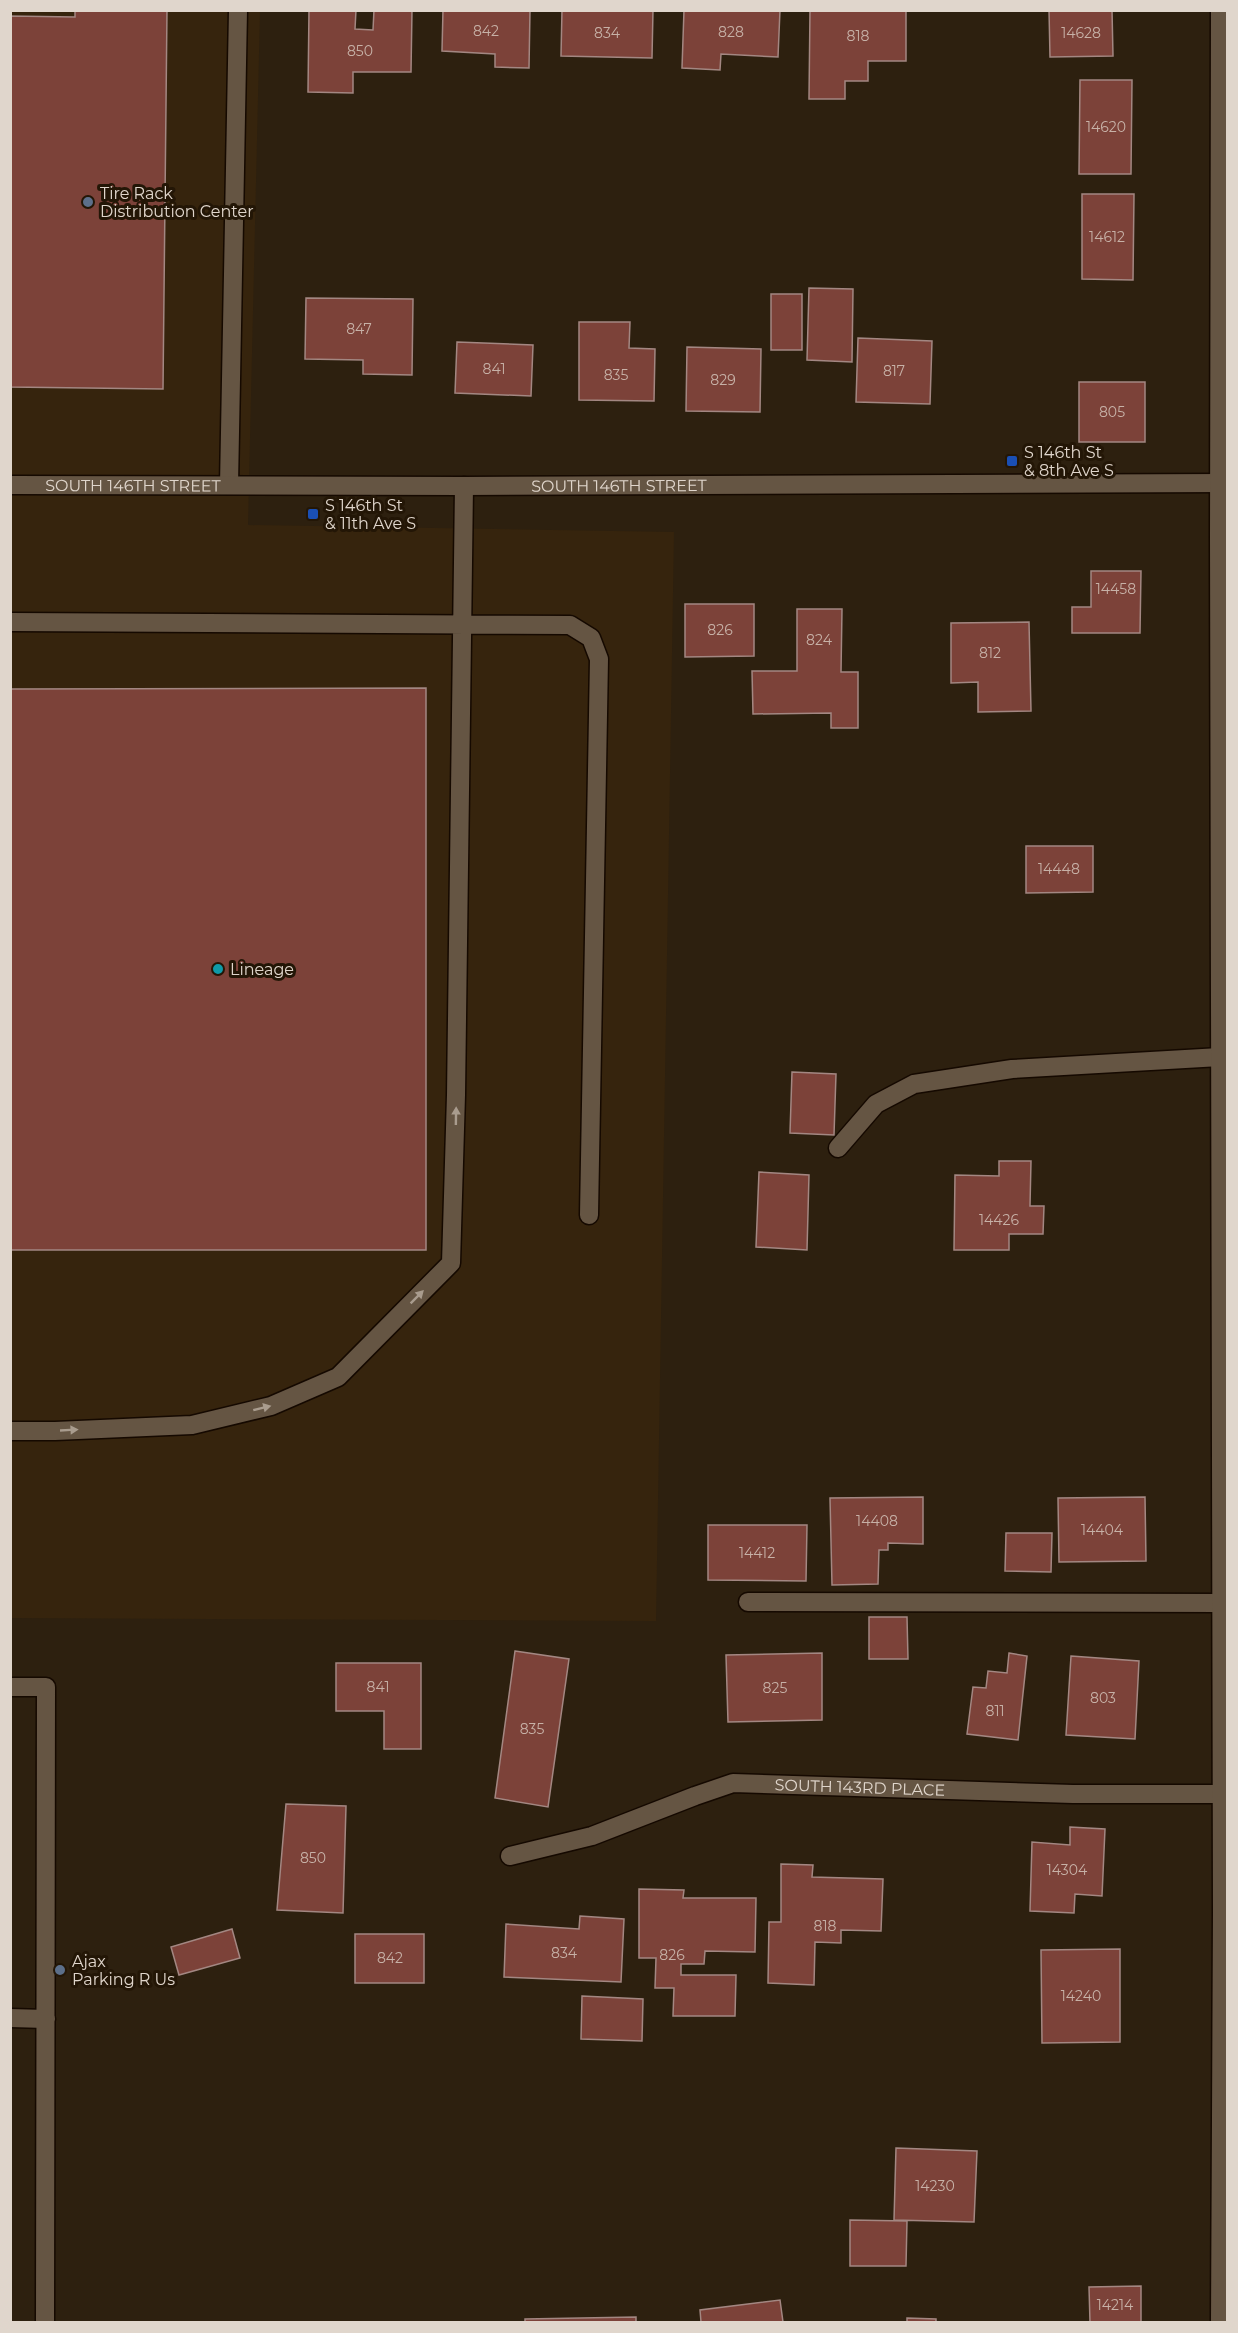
<svg xmlns="http://www.w3.org/2000/svg" width="1238" height="2333" viewBox="0 0 1238 2333" font-family="Montserrat,sans-serif">
  <style>
    .built { fill: #36240d }
    .building { fill: #7c4239; stroke: #a38782; stroke-width: 1.5 }
    .lines { fill: none; stroke-linecap: round; stroke-linejoin: round }
    .lane-casing { stroke: #150900; stroke-width: 21 }
    .street-casing { stroke: #150900; stroke-width: 21 }
    .secondary-casing { stroke: #150900; stroke-width: 21 }
    .lane { stroke: #655543; stroke-width: 18 }
    .street { stroke: #655543; stroke-width: 18 }
    .secondary { stroke: #655543; stroke-width: 18 }
    .oneway { fill: #a99c8e }
    .service-dot { fill: #5c6f8a; stroke: #231606; stroke-width: 2 }
    .transit-dot { fill: #1a4fb4; stroke: #231606; stroke-width: 2 }
    .culture-dot { fill: #0f9aa8; stroke: #231606; stroke-width: 2 }
    .labels { text-anchor: middle; stroke-width: 6; stroke-linejoin: round; paint-order: stroke }
    .number-label { font-size: 14px; fill: #c7b1a7 }
    .poi-label { font-size: 16px; fill: #e0d6cc; stroke: #231606; text-anchor: start }
    .street-label { font-size: 16px; fill: #e0d6cc; stroke: #231606 }
  </style>
  <rect width="100%" height="100%" fill="#2d200f"/>
  <path class="built" d="M11 11H260L248 525 674 532 656 1621 11 1618Z"/>
  <path class="building" d="M75 10H167L163 389 10 387V16L75 17Z
    M309 10H356L355 29 373 30 374 10H412L411 72H353V93L308 92Z
    M443 10H530L529 68 495 67V54L442 51Z
    M562 10H653L652 58 561 56Z
    M684 10H780L778 57 721 54 720 70 682 68Z
    M810 10H906V61H868V81H845V99H809Z
    M1049 10H1112L1113 56 1050 57Z
    M1080 80H1132L1131 174H1079Z
    M1082 194H1134L1133 280 1082 279Z
    M809 288 853 289 852 362 807 360Z
    M771 294H802V350H771Z
    M306 298 413 299 412 375 363 374V360L305 359Z
    M579 322H630L629 348 655 349 654 401 579 400Z
    M858 338 932 341 930 404 856 402Z
    M457 342 533 345 531 396 455 393Z
    M687 347 761 349 760 412 686 411Z
    M1079 382H1145V442H1079Z
    M1091 571H1141L1140 633H1072V607H1091Z
    M685 604H754V656L685 657Z
    M797 609H842L841 672H858V728H831V713L753 714 752 671H797Z
    M1029 622 1031 711 978 712V682L951 683V623Z
    M426 688V1250H10V689Z
    M1026 846H1093V892L1026 893Z
    M792 1072 836 1074 834 1135 790 1133Z
    M999 1161H1031L1030 1206H1044L1043 1234H1009V1250H954L955 1175 999 1176Z
    M759 1172 809 1175 807 1250 756 1247Z
    M923 1497V1544L888 1543V1550H879L878 1584 832 1585 830 1498Z
    M1145 1497 1146 1561 1059 1562 1058 1498Z
    M708 1525H807L806 1581 708 1580Z
    M1006 1533H1052L1051 1572 1005 1571Z
    M869 1617H907L908 1659H869Z
    M515 1651 569 1659 548 1807 495 1798Z
    M822 1653V1720L728 1722 726 1655Z
    M1009 1653 1027 1656 1018 1740 967 1734 973 1687 986 1688 988 1671 1007 1673Z
    M1071 1656 1139 1661 1135 1739 1066 1735Z
    M336 1663H421V1749H384V1711H336Z
    M286 1804 346 1806 343 1913 277 1910Z
    M1070 1827 1105 1829 1102 1896 1075 1894 1074 1913 1030 1911 1032 1842 1070 1845Z
    M781 1864 813 1865 812 1877 883 1879 881 1931 841 1930V1943L815 1942 814 1985 768 1983 769 1922H781Z
    M639 1889 684 1890 683 1898H756L755 1952 705 1951 704 1964H681V1975H736L735 2016H673L674 1988H655L656 1958H639Z
    M580 1916 624 1919 621 1982 504 1977 506 1924 579 1929Z
    M232 1929 240 1958 179 1975 171 1947Z
    M355 1934H424V1983H355Z
    M1120 1949V2042L1042 2043 1041 1950Z
    M582 1996 643 1999 642 2041 581 2039Z
    M896 2148 977 2151 974 2222 894 2220Z
    M850 2220 907 2221 906 2266H850Z
    M1141 2286V2322H1090L1089 2287Z
    M780 2300 783 2322H701L700 2310Z
    M636 2317V2322H525V2319Z
    M907 2318 936 2319V2322H907Z"/>
  <g class="lines">
    <g class="lane-casing">
      <path id="lane" d="M229 485 238 10
        M10 622 570 625 591 638 599 659 589 1215
        M838 1148 876 1104 914 1084 1012 1069 1220 1057
        M10 1431H55L192 1425 271 1406 338 1377 451 1263 456 1095 464 486
        M748 1602 1221 1603
        M10 1687H46L45 2322
        M10 2018 46 2019"/>
    </g>
    <g class="street-casing">
      <g id="street">
        <path id="s1" d="M510 1856 592 1836 695 1796 733 1783 1073 1794H1222"/>
      </g>
    </g>
    <g class="secondary-casing">
      <g id="secondary">
        <path id="s2" d="M10 485 464 486 1228 483"/>
        <path d="M1220 2322 1222 1911 1219 538 1220 10"/>
      </g>
    </g>
    <use href="#lane" class="lane"/>
    <use href="#street" class="street"/>
    <use href="#secondary" class="secondary"/>
  </g>
  <defs><path id="oneway-solid" d="M-6-.8H1V-3.2L6.5 0L1 3.2V.8H-6Z" transform="scale(1.5)"/></defs>
  <g class="oneway">
    <use href="#oneway-solid" transform="translate(456 1116) rotate(-89)"/>
    <use href="#oneway-solid" transform="translate(417 1297) rotate(-45)"/>
    <use href="#oneway-solid" transform="translate(262 1408) rotate(-14)"/>
    <use href="#oneway-solid" transform="translate(69 1430) rotate(-3)"/>
  </g>
  <g class="service-dot">
    <circle cx="88" cy="202" r="6"/>
    <circle cx="60" cy="1970" r="6"/>
  </g>
  <g class="transit-dot">
    <rect x="1006" y="455" width="12" height="12" rx="3"/>
    <rect x="307" y="508" width="12" height="12" rx="3"/>
  </g>
  <circle class="culture-dot" cx="218" cy="969" r="6"/>
  <g class="labels">
    <g class="number-label">
      <text x="486" y="36">842</text>
      <text x="731" y="37">828</text>
      <text x="607" y="38">834</text>
      <text x="1081" y="38">14628</text>
      <text x="858" y="41">818</text>
      <text x="360" y="56">850</text>
      <text x="1106" y="132">14620</text>
      <text x="1107" y="242">14612</text>
      <text x="359" y="334">847</text>
      <text x="494" y="374">841</text>
      <text x="894" y="376">817</text>
      <text x="616" y="380">835</text>
      <text x="723" y="385">829</text>
      <text x="1112" y="417">805</text>
      <text x="1116" y="594">14458</text>
      <text x="720" y="635">826</text>
      <text x="819" y="645">824</text>
      <text x="990" y="658">812</text>
      <text x="1059" y="874">14448</text>
      <text x="999" y="1225">14426</text>
      <text x="877" y="1526">14408</text>
      <text x="1102" y="1535">14404</text>
      <text x="757" y="1558">14412</text>
      <text x="378" y="1692">841</text>
      <text x="775" y="1693">825</text>
      <text x="1103" y="1703">803</text>
      <text x="995" y="1716">811</text>
      <text x="532" y="1734">835</text>
      <text x="313" y="1863">850</text>
      <text x="1067" y="1875">14304</text>
      <text x="825" y="1931">818</text>
      <text x="564" y="1958">834</text>
      <text x="672" y="1960">826</text>
      <text x="390" y="1963">842</text>
      <text x="1081" y="2001">14240</text>
      <text x="935" y="2191">14230</text>
      <text x="1115" y="2310">14214</text>
    </g>
    <g class="poi-label">
      <text x="100" y="199">Tire Rack<tspan x="100" dy="18">Distribution Center</tspan></text>
      <text x="1024" y="458">S 146th St<tspan x="1024" dy="18">&amp; 8th Ave S</tspan></text>
      <text x="325" y="511">S 146th St<tspan x="325" dy="18">&amp; 11th Ave S</tspan></text>
      <text x="230" y="975">Lineage</text>
      <text x="72" y="1967">Ajax<tspan x="72" dy="18">Parking R Us</tspan></text>
    </g>
    <g class="street-label">
      <text dy="6" stroke="none"><textPath href="#s2" startOffset="123">SOUTH 146TH STREET</textPath></text>
      <text dy="6" stroke="none"><textPath href="#s2" startOffset="609">SOUTH 146TH STREET</textPath></text>
      <text dy="6" stroke="none"><textPath href="#s1" startOffset="362">SOUTH 143RD PLACE</textPath></text>
    </g>
  </g>
  <rect width="1238" height="2333" fill="none" stroke="#e0d6cc" stroke-width="24"/>
</svg>
